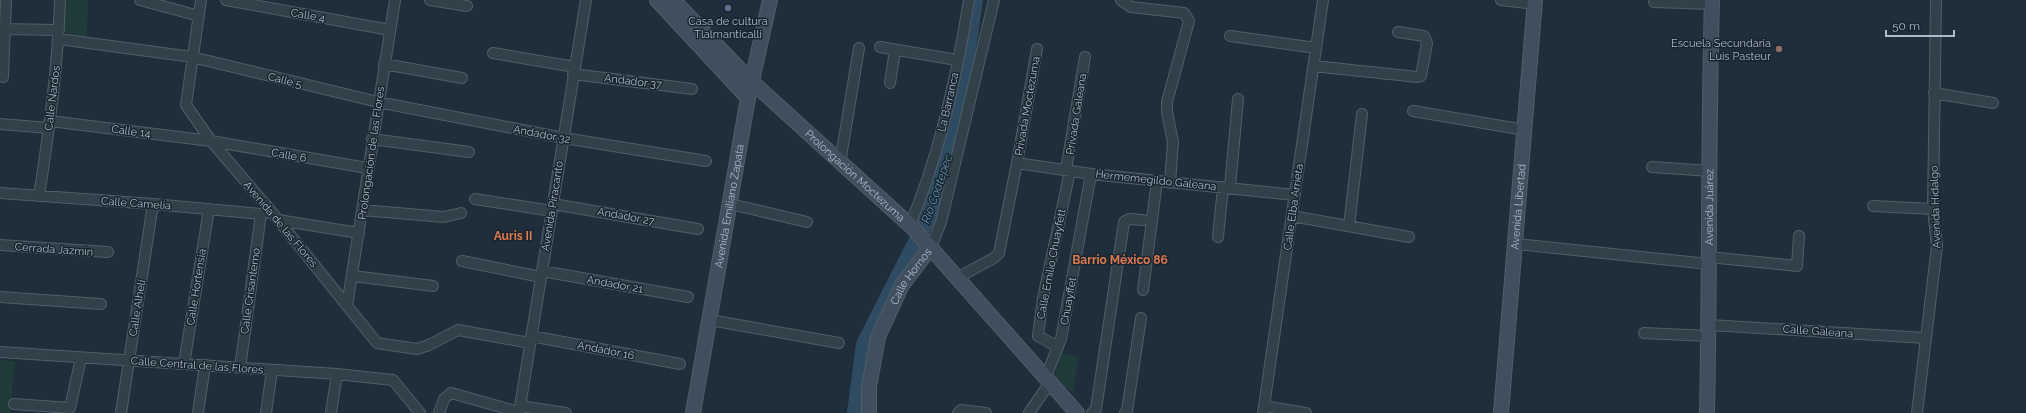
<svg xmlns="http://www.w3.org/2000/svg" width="2026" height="413" viewBox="0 0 2026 413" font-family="Raleway,sans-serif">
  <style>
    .green { fill: #203b3a }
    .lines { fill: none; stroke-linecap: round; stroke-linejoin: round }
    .river { stroke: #2e4b61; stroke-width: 16 }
    .street-casing { stroke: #505e68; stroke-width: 12 }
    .secondary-casing { stroke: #505e68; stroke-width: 16 }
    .street { stroke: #32404a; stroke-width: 10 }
    .secondary { stroke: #404f5e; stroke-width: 14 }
    .service-dot { fill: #5c6f8a; stroke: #18252f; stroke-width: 1.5 }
    .education-dot { fill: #8d6e63; stroke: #18252f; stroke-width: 1.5 }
    .labels { text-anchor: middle; stroke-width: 3; stroke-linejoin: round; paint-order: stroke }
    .street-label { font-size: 11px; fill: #acbbc7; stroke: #18252f }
    .poi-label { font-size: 11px; fill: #acbbc7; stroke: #18252f }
    .water-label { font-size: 12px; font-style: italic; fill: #6a91ae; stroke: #18252f }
    .neighbourhood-label { font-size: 12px; font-weight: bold; fill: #de7951; stroke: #18252f }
  </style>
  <rect width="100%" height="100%" fill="#1e2e3a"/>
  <path class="green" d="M64 0H88L87 37 63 32Z
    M1062 353 1079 357 1073 394 1054 377Z
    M0 360 15 361 10 413H0Z"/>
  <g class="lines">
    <path class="river" d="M855 413 864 344 928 218 957 127 975 0"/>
    <g class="street-casing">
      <path id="street" d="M140 0 199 16
        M201 0 186 105 211 141 271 211 377 343 417 349 429 345 458 330 530 343
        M226 0 390 30
        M430 0 467 6
        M1121 0 1131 7 1184 13 1189 21 1167 102V112L1173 142 1170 183
        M1501 0 1535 4
        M1654 2 1711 4
        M0 29 59 30
        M1230 36 1316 48
        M59 39 192 57 378 102 564 138 706 161
        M880 47 957 60
        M493 53 575 67
        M384 64 462 78
        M1314 66C1348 70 1383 73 1417 77L1421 76 1427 43 1424 36 1398 32
        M573 74 692 89
        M3 77 6 0
        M890 83 895 50
        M1934 93 1993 103
        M1413 111 1525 130
        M50 121 211 141 367 168
        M0 124 49 128
        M372 139 469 152
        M840 163 859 48
        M1017 163 1091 174 1295 195
        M1652 167 1710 171
        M1066 170 1085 57
        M1230 187 1238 99
        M0 193 153 204 261 214 271 211
        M39 196C49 131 58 66 60 0
        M475 199 552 211
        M553 204 698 229
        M730 204 807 222
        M1873 206 1933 209
        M362 210 444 217 461 213
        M1292 216 1409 237
        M278 220 359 233
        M910 225C940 154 957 76 969 0
        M1349 226 1362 114
        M1218 237 1223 187
        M1516 244 1709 264
        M0 245 108 252
        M931 247 941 222 994 0
        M1709 257 1797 266 1799 236
        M462 261 541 277
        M542 271 688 297
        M353 276 433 286
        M957 278 994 258 999 253 1017 163 1037 49
        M1143 290 1157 181
        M0 297 101 304
        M347 306 395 0
        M710 320 839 343
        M1710 325 1926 338
        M1644 333 1709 336
        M531 336 680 364
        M1058 347 1038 336 1043 298 1070 171
        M0 352 337 374 393 380 420 413
        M184 364 209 209
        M240 368 261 214
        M1045 379 1061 339 1091 174
        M14 404 70 408 81 358
        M520 406 566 413
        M1264 406 1306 413
        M121 413 153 204
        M198 413 205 365
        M266 413 272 370
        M331 413 337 374
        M439 413 444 399 451 393 519 412
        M519 413 586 0
        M958 413 961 410 986 413
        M1029 413 1049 384
        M1092 413 1096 409 1124 222 1129 219 1143 220
        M1125 413 1127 411 1141 318
        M1263 413 1323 0
        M1917 413 1937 246 1933 209 1936 0"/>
    </g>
    <g class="secondary-casing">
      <g id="secondary">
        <path d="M657 0 748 98"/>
        <path id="s1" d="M673 0 751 81 913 228 1077 413"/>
        <path id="s2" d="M693 413 748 98 770 0"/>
        <path id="s3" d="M869 413V387L878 337 902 285 931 247"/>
        <path id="s4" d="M1501 413 1535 0"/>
        <path id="s5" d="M1707 413C1710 275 1708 138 1712 0"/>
      </g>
    </g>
    <use href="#street" class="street"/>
    <use href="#secondary" class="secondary"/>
  </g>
  <circle class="service-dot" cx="728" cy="8" r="4"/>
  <circle class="education-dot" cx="1779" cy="49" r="4"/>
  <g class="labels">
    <g class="street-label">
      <text transform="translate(308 15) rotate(10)" y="4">Calle 4</text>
      <text transform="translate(285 80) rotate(14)" y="4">Calle 5</text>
      <text transform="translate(633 81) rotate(7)" y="4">Andador 37</text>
      <text transform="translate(52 98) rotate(-83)" y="4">Calle Nardos</text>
      <text transform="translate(948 102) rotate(-77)" y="4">La Barranca</text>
      <text transform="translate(1027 106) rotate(-80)" y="4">Privada Moctezuma</text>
      <text transform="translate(1076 114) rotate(-81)" y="4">Privada Galeana</text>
      <text transform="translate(131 131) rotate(7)" y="4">Calle 14</text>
      <text transform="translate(542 134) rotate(11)" y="4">Andador 32</text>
      <text transform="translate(371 153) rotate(-82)" y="4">Prolongación de las Flores</text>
      <text transform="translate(289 155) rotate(10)" y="4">Calle 6</text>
      <text dy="4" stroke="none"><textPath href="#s1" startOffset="253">Prolongación Moctezuma</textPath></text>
      <text transform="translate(1156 180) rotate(6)" y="4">Hermemegildo Galeana</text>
      <text transform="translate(136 203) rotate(4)" y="4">Calle Camelia</text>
      <text transform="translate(552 206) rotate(-81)" y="4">Avenida Piracanto</text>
      <text dy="4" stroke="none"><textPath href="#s2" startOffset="210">Avenida Emiliano Zapata</textPath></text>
      <text transform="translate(1293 207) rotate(-82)" y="4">Calle Elba Arrieta</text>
      <text dy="4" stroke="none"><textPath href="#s4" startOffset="207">Avenida Libertad</textPath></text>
      <text dy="4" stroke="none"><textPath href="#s5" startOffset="206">Avenida Juárez</textPath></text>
      <text transform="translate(1935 207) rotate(-92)" y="4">Avenida Hidalgo</text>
      <text transform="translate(626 216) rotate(10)" y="4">Andador 27</text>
      <text transform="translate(281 224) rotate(50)" y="4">Avenida de las Flores</text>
      <text transform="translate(54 249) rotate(4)" y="4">Cerrada Jazmín</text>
      <text transform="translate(1051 264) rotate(-79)" y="4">Calle Emilio Chuayfett</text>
      <text dy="4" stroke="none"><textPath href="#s3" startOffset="146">Calle Hornos</textPath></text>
      <text transform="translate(615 284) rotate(10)" y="4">Andador 21</text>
      <text transform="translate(196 287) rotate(-81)" y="4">Calle Hortensia</text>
      <text transform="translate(250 291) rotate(-82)" y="4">Calle Crisantemo</text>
      <text transform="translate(1068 301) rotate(-80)" y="4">Chuayffet</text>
      <text transform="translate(137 308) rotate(-81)" y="4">Calle Alhelí</text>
      <text transform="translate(1818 331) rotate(4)" y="4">Calle Galeana</text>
      <text transform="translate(606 350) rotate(11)" y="4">Andador 16</text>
      <text transform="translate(197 365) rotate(4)" y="4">Calle Central de las Flores</text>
    </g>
    <g class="poi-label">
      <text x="728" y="25">Casa de cultura<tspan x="728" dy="13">Tlalmanticalli</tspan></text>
      <text x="1771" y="47" text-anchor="end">Escuela Secundaria<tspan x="1771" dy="13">Luis Pasteur</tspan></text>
    </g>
    <g class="water-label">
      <text transform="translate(937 189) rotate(-71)" y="4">Rio Coatepec</text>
    </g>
    <g class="neighbourhood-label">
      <text x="513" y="240">Auris II</text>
      <text x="1120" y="264">Barrio México 86</text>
    </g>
  </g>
  <path d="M1886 30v6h68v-6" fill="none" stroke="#acbbc7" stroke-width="2"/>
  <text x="1892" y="30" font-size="12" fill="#acbbc7" stroke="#18252f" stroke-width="3" paint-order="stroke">50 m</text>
</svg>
